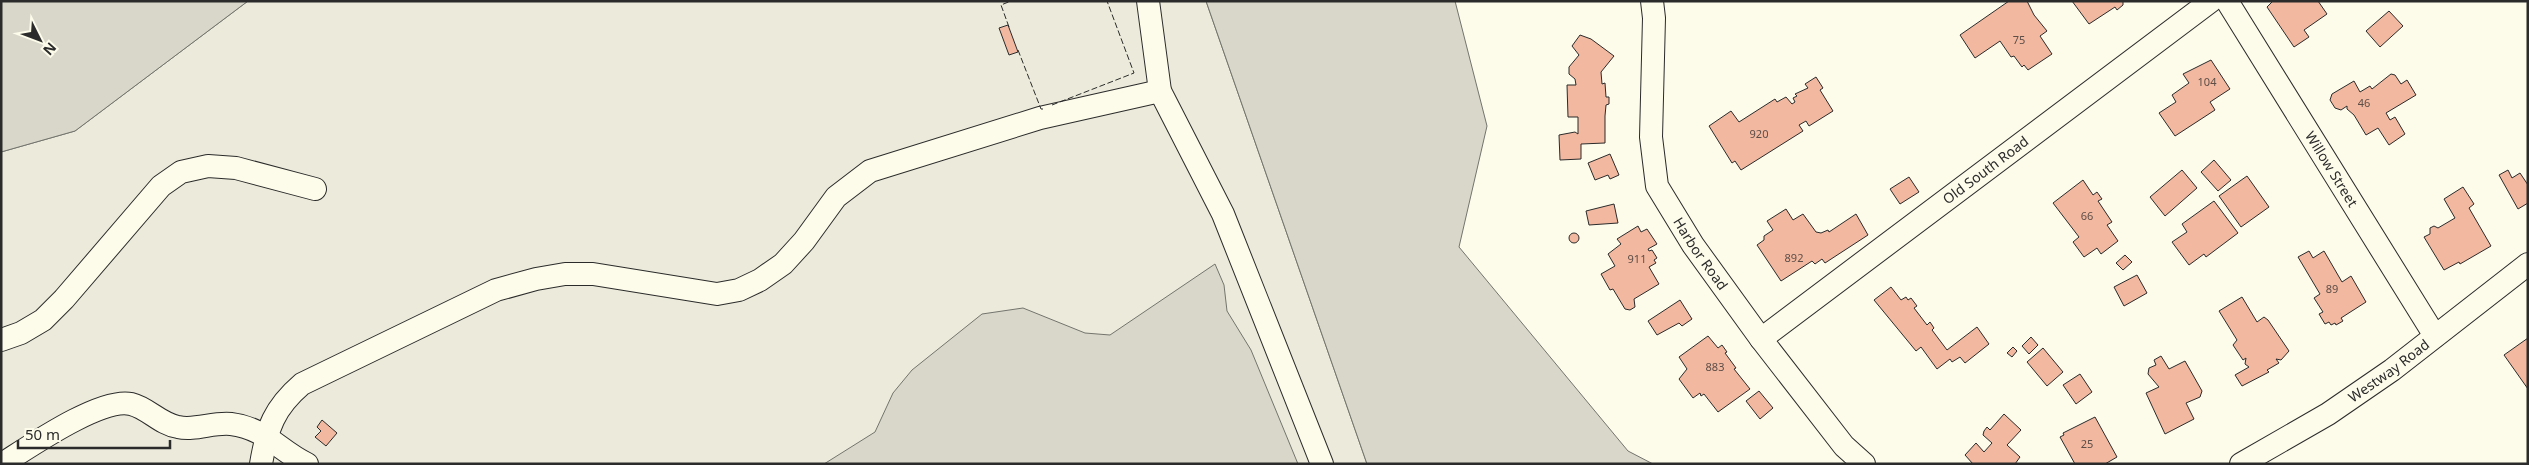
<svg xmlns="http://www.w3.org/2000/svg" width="2529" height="465" viewBox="0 0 2529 465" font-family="'Noto Sans',sans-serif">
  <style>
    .green { fill: #ecebdb; stroke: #74746e }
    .water { fill: #d8d7c9; stroke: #74746e }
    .building { fill: #f2b8a0; stroke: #2b2b2b }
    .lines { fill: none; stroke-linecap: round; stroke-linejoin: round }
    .minor-casing { stroke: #2b2b2b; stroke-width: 24 }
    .minor { stroke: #fdfbea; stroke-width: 22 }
    .fence { stroke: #2b2b2b; stroke-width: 1; stroke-dasharray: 6 2.5; stroke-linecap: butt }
    .labels { text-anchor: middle; stroke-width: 4; stroke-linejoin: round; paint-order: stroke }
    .number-label { font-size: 11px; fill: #5d4e48 }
    .street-label { font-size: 14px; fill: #2b2b2b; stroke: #fdfbea }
  </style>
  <rect width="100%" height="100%" fill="#fdfbea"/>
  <path class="green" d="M248 1H1206L1367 464H1V152L75 131Z"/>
  <path class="water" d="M1 1H248L75 131 1 152Z
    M1206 1H1455L1487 126 1459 247 1628 451 1653 464H1367Z
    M1215 264 1224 285 1227 311 1251 350 1298 464H824L875 432 893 393 912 370 982 314 1023 308 1085 333 1110 335Z"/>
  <path class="building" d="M2009 1H2027L2034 15 2047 31 2040 36 2052 54 2028 70 2024 65 2022 67 2014 56 2011 57 2000 41 1975 58 1960 35Z
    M2072 1H2123V5L2117 10 2115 7 2089 24Z
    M2273 1H2318L2327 14 2304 30 2309 37 2294 47 2267 7Z
    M2389 11 2403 26 2380 47 2366 31Z
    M1008 25 1018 52 1009 55 999 28Z
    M1580 35 1591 39 1614 56 1601 72 1602 84 1605 83 1606 97H1609V104L1606 105 1605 116V143L1581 144V159L1560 160 1559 135 1575 132 1578 134V117H1568L1567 85H1576L1575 79 1569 74V67L1579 55 1572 46Z
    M2211 60 2230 89 2210 102 2215 110 2175 136 2159 113 2176 102 2172 95 2189 83 2183 74Z
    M2391 74 2395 75 2401 84 2407 80 2416 95 2386 113 2390 120 2395 117 2405 134 2389 145 2378 128 2366 135 2354 115 2347 109V106L2341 110 2335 108 2330 100 2332 94 2354 81 2360 92 2370 86 2372 89Z
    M1816 77 1823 88 1820 90 1833 111 1809 126 1806 121 1799 125 1803 131 1741 170 1735 161 1732 163 1709 126 1731 111 1739 122 1775 99 1777 102 1786 97 1792 104 1795 102 1793 98 1797 96 1795 94 1808 88 1805 84Z
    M1610 154 1619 175 1610 179 1608 175 1595 180 1588 163Z
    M2214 160 2231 180 2218 191 2201 172Z
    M2182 170 2197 188 2165 216 2150 197Z
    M2508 170 2512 178 2520 173 2528 185V203L2518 209 2499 175Z
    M2247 176 2269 207 2241 227 2219 196Z
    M1909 177 1919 192 1900 204 1890 189Z
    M2083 180 2093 195 2097 192 2102 199 2098 201 2112 222 2107 225 2118 241 2101 254 2097 248 2084 257 2073 242 2079 237 2053 203Z
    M2463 187 2474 204 2469 208 2491 246 2460 264 2459 262 2444 270 2424 237 2430 234V228L2434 226 2438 228 2455 218 2444 199Z
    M2214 201 2238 233 2206 257 2204 254 2189 265 2172 242 2187 232 2182 224Z
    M1614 204 1618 223 1589 225 1586 211Z
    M1786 209 1793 220 1803 214 1816 232 1821 233 1828 230 1829 232 1856 214 1868 235 1825 263 1822 259 1815 264 1812 261 1781 281 1757 245 1764 240V236L1773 230 1767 221Z
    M1638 226 1641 232 1647 229 1657 244 1648 249 1649 251 1652 250 1657 258 1654 260 1656 263 1649 267 1659 284 1634 299 1635 307 1630 310 1625 309 1613 289 1610 290 1601 274 1615 266 1608 254 1621 244 1617 239Z
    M1569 238a5 5 0 1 1 10 0a5 5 0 1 1-10 0Z
    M2309 251 2313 258 2324 251 2342 282 2351 276 2366 302 2341 318 2343 321 2336 325 2335 323 2331 325 2329 322 2325 324 2319 314 2323 312 2314 298 2320 294 2298 257Z
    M2125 255 2132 262 2123 270 2116 263Z
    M2137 275 2147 293 2124 306 2114 287Z
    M1891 287 1901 300 1906 297 1908 300 1911 298 1917 306 1914 308 1927 325 1930 322 1934 328 1932 330 1947 350 1977 327 1989 344 1965 363 1960 357 1952 362 1950 359 1937 369 1921 347 1916 351 1874 300Z
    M2242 297 2257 322 2264 317 2268 320 2289 351 2281 360 2276 359 2279 363 2267 370 2269 372 2242 386 2235 375 2249 367 2245 364 2246 358 2243 360 2233 345 2237 340 2219 311Z
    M1680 300 1692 319 1682 326 1679 323 1657 335 1648 321Z
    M1708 336 1718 348 1722 345 1727 352 1725 353 1736 368 1734 369 1750 389 1718 412 1704 394 1701 396 1700 393 1693 398 1679 379 1687 369 1679 357Z
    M2031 337 2038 345 2029 354 2022 346Z
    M2528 338V389L2504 355Z
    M2013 347 2017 351 2012 357 2007 353Z
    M2043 348 2063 372 2047 386 2027 362Z
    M2161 356 2169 369 2185 361 2202 391 2200 397 2186 403 2194 419 2165 434 2146 393 2159 387 2148 374 2149 368 2156 365 2154 360Z
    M2080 374 2092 392 2076 404 2063 385Z
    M1759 391 1773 408 1760 419 1746 401Z
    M2004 414 2021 430 2007 445 2020 457 2015 464H1973L1965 455 1976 443 1984 452 1992 443 1983 435 1984 431 1987 427 1990 430Z
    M2095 417 2117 457 2105 464H2075L2060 437 2064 435 2063 433Z
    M322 420 337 433 326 446 315 437 321 431 317 427Z"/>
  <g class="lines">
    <g class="minor-casing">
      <g id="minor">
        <path d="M1148 1 1160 91 1223 214 1322 464"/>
        <path id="s1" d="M1652 1 1654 18 1651 137 1657 186 1693 245 1761 339 1844 446 1864 464"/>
        <path id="s2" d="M2227 1 2435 336"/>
        <path id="s3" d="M1761 339 2211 1"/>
        <path d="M1 340 21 333 43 320 64 299 161 186 181 172 208 166 236 168 315 189"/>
        <path d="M2 464C29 447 101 397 131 404 148 408 160 424 178 427 195 431 213 422 231 424 265 428 278 450 307 464"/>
        <path d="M261 464C267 428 274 408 302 384L496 290 536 279 565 274H593L717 294 739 290 760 280 783 264 804 241 836 197 870 171 1040 118 1160 91"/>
        <path id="s4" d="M2241 464 2328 414 2392 370 2528 264"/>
      </g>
    </g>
    <use href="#minor" class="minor"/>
    <path class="fence" d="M1009 27 1001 5 1011 1
      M1018 50 1041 109H1043
      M1052 105 1134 73 1107 1"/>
  </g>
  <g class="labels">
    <g class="number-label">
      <text x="2019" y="44">75</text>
      <text x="2207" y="86">104</text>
      <text x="2364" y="107">46</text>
      <text x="1759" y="138">920</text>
      <text x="2087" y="220">66</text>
      <text x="1794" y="262">892</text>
      <text x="1637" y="263">911</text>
      <text x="2332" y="293">89</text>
      <text x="1715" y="371">883</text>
      <text x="2087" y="448">25</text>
    </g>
    <g class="street-label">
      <text dy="5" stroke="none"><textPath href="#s2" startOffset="198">Willow Street</textPath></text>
      <text dy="5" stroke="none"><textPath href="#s3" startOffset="281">Old South Road</textPath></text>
      <text dy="5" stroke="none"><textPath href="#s1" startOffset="266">Harbor Road</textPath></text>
      <text dy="5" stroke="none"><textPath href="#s4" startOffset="175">Westway Road</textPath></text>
    </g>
  </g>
  <rect width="2529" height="465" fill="none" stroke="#2b2b2b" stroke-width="5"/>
  <g transform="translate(40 40) rotate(132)" stroke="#fdfbea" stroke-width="4" paint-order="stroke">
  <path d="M0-4L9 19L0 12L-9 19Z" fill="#2b2b2b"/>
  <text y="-8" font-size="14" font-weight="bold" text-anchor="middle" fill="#2b2b2b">N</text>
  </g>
  <path d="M18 440v8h152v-8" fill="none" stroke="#2b2b2b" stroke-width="2.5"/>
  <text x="25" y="440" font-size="15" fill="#2b2b2b" stroke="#fdfbea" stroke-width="4" paint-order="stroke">50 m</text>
</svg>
